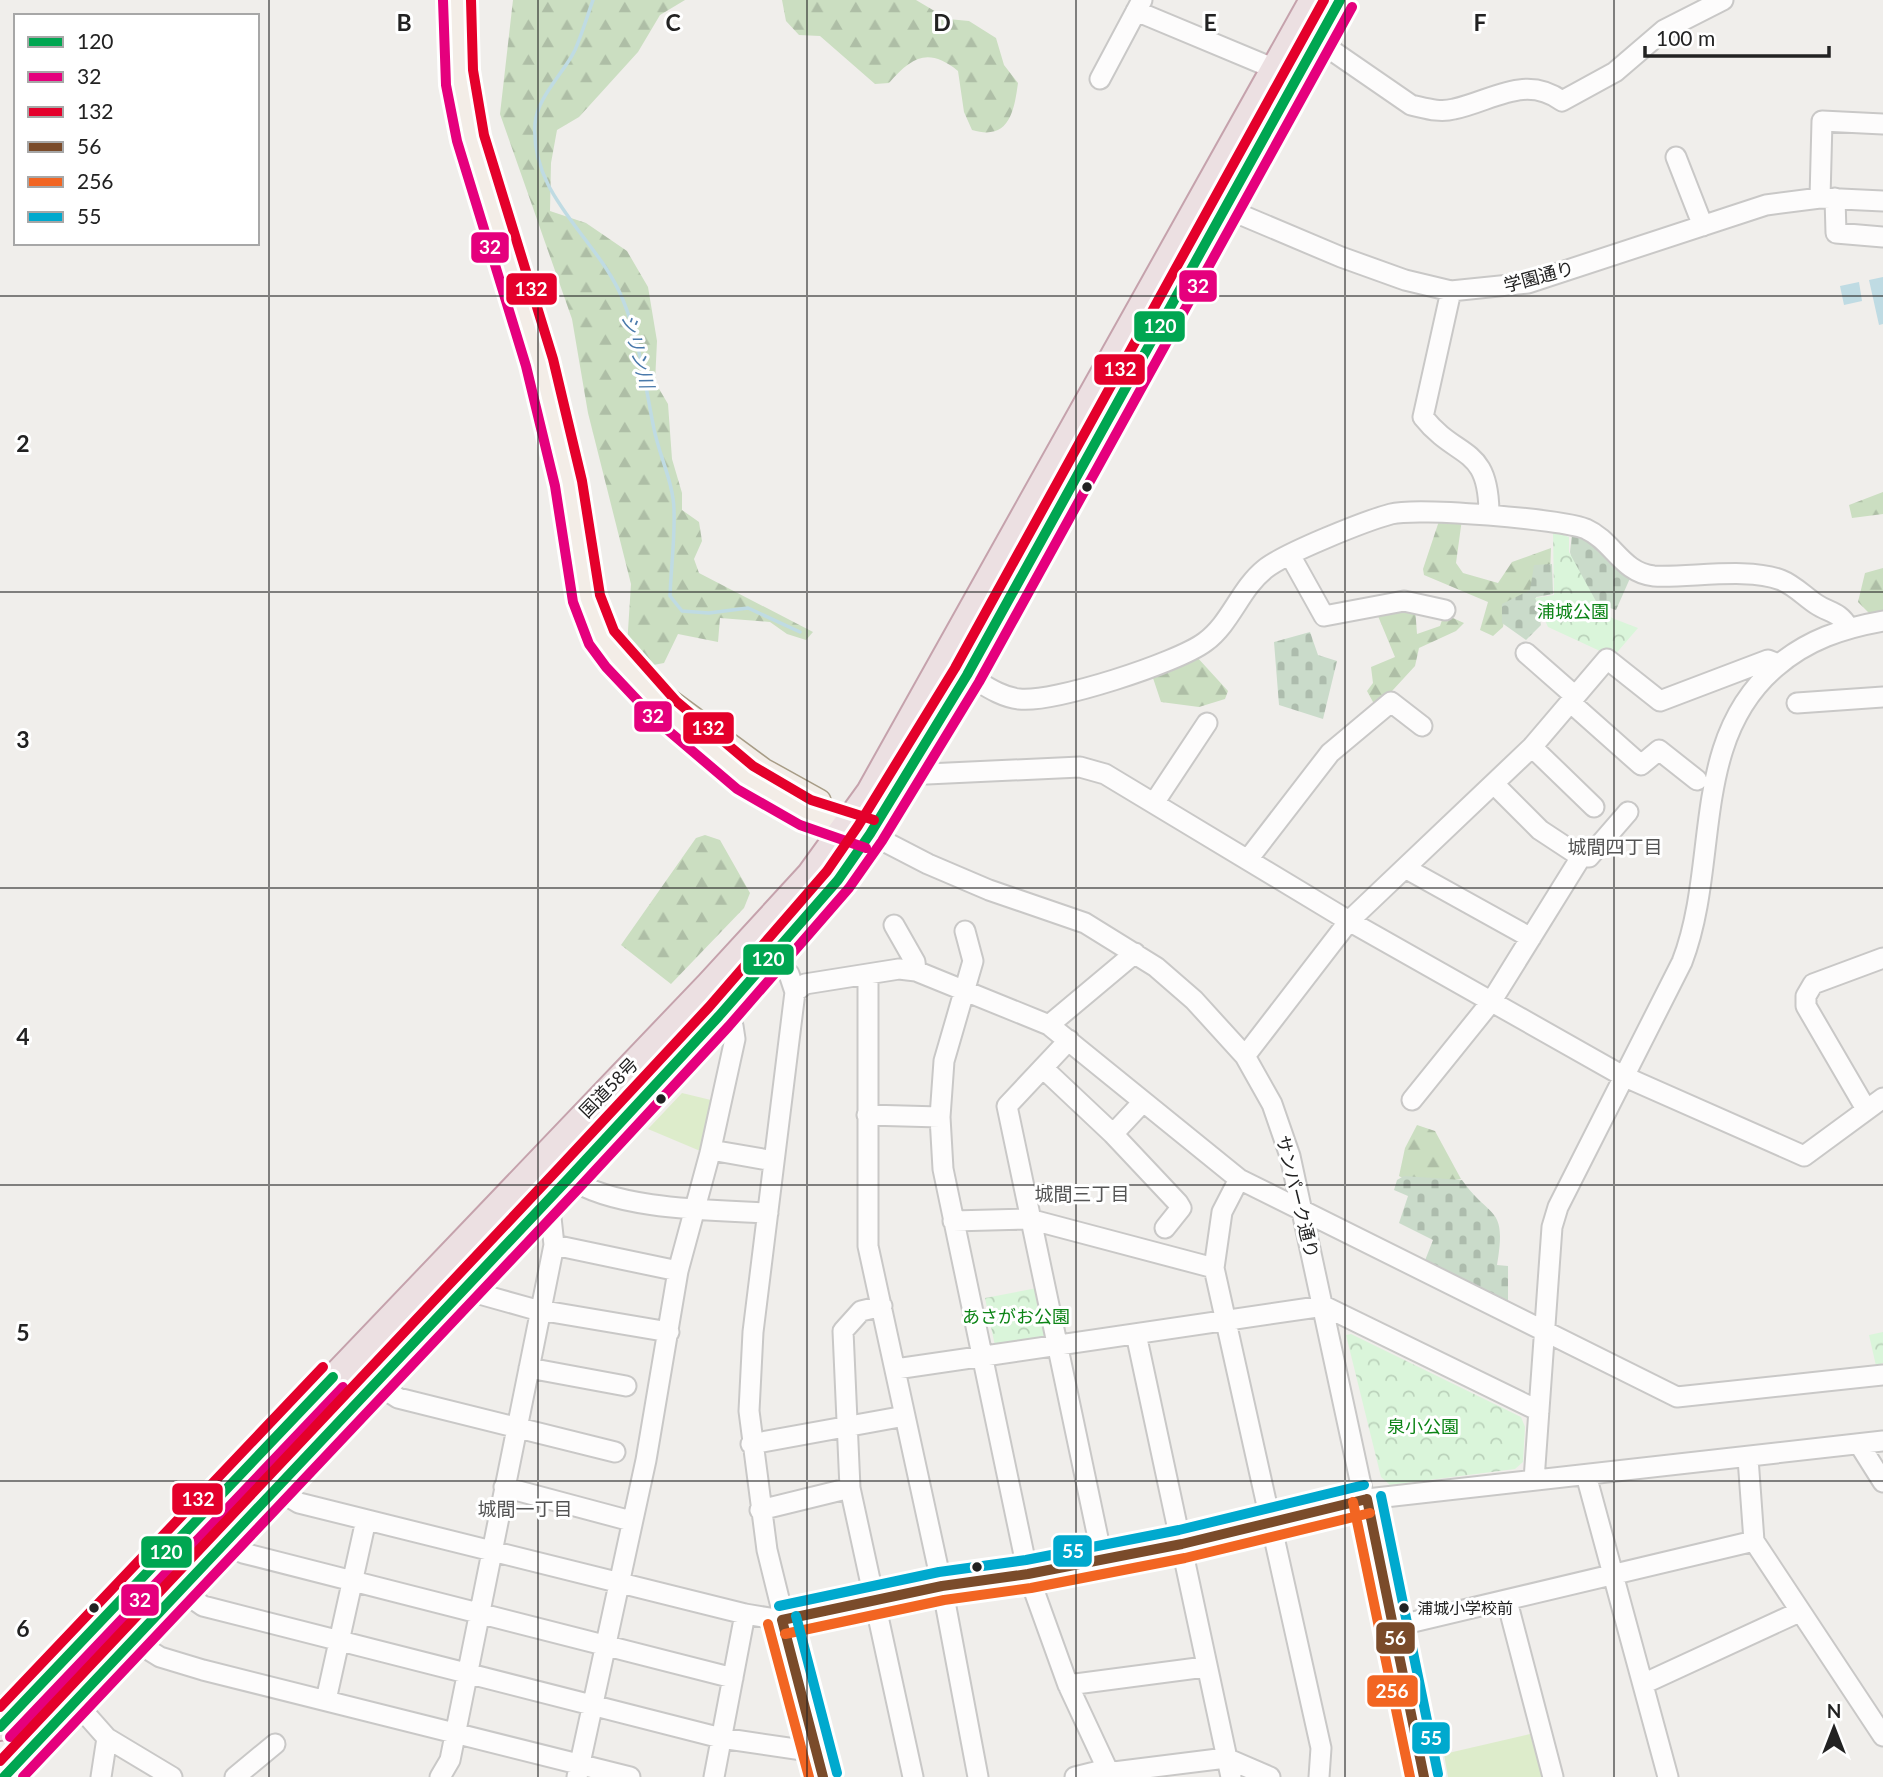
<svg xmlns="http://www.w3.org/2000/svg" width="1883" height="1777" viewBox="0 0 1883 1777" font-family="Lato,'Noto Sans JP',sans-serif">
  <style>
    .grass { fill: #ddeccb }
    .forest { fill: url(#forest-firs) }
    .cemetery { fill: url(#cemetery-stones) }
    .park { fill: url(#park-crowns) }
    .water { fill: #bfdbe3 }
    .lines { fill: none; stroke-linecap: round; stroke-linejoin: round }
    .stream { stroke: #bfdbe3; stroke-width: 3.5 }
    .minor-casing { stroke: #c9c8c7; stroke-width: 23 }
    .major-casing { stroke: #a79c86; stroke-width: 26 }
    .highway-casing { stroke: #c5a2ac; stroke-width: 30 }
    .minor { stroke: #fdfcfc; stroke-width: 19 }
    .major { stroke: #f3ede7; stroke-width: 23 }
    .highway { stroke: #ece0e2; stroke-width: 26 }
    .bus-1-casing { stroke: #fff; stroke-width: 16 }
    .bus-2-casing { stroke: #fff; stroke-width: 16 }
    .bus-3-casing { stroke: #fff; stroke-width: 16 }
    .bus-4-casing { stroke: #fff; stroke-width: 16 }
    .bus-5-casing { stroke: #fff; stroke-width: 16 }
    .bus-6-casing { stroke: #fff; stroke-width: 16 }
    .bus-1 { stroke: #00a651; stroke-width: 10 }
    .bus-2 { stroke: #e5007d; stroke-width: 10 }
    .bus-3 { stroke: #e4002b; stroke-width: 10 }
    .bus-4 { stroke: #7a4b2a; stroke-width: 10 }
    .bus-5 { stroke: #f26522; stroke-width: 10 }
    .bus-6 { stroke: #00a9ce; stroke-width: 10 }
    .grid { fill: none; stroke: #222; stroke-width: 2; stroke-opacity: 0.55 }
    .bus-dot { fill: #222; stroke: #fff; stroke-width: 2.5 }
    .labels { text-anchor: middle; stroke-width: 6; stroke-linejoin: round; paint-order: stroke }
    .bus-label { font-size: 16px; fill: #222; stroke: #fff; text-anchor: start }
    .street-label { font-size: 18px; fill: #222; stroke: #fff }
    .park-label { font-size: 18px; fill: #0c8416; stroke: #fff }
    .water-label { font-size: 19px; font-style: italic; fill: #4a7aab; stroke: #fff }
    .neighbourhood-label { font-size: 19px; fill: #555; stroke: #fff }
    .grid-label { font-size: 23px; text-anchor: middle; font-weight: bold; fill: #222; stroke: #fff; stroke-width: 6; stroke-linejoin: round; paint-order: stroke }
    .line-badge { stroke: #fff; stroke-width: 2.5 }
    .badge-label { font-size: 19px; text-anchor: middle; font-weight: bold; fill: #fff }
  </style>
  <defs>
    <pattern id="forest-firs" width="22" height="20" patternUnits="userSpaceOnUse" patternTransform="scale(1.75)"><rect width="22" height="20" fill="#cbdec1"/><path d="M5 1l3.5 6h-7zM16 11l3.5 6h-7z" fill="#aebea6"/></pattern>
    <pattern id="cemetery-stones" width="16" height="16" patternUnits="userSpaceOnUse" patternTransform="scale(1.75)"><rect width="16" height="16" fill="#cadbca"/><path d="M2 7V4a2 2 0 0 1 4 0v3zM10 15v-3a2 2 0 0 1 4 0v3z" fill="#adbcad"/></pattern>
    <pattern id="park-crowns" width="20" height="18" patternUnits="userSpaceOnUse" patternTransform="scale(1.75)"><rect width="20" height="18" fill="#daf5da"/><path d="M2 6a3 3 0 1 1 6 0M12 15a3 3 0 1 1 6 0" fill="none" stroke="#bbd2bb"/></pattern>
  </defs>
  <rect width="100%" height="100%" fill="#f0eeeb"/>
  <path class="grass" d="M682 1093 715 1101 705 1153 648 1129Z
    M1530 1734 1543 1777H1448L1444 1754Z"/>
  <path class="forest" d="M513 0H685L660 15 638 52 579 117 557 130 551 163 550 211 586 223 627 251 648 287 657 341 655 382 668 404 672 459 682 493V510L699 522 702 541 694 559 699 573 813 632 806 640 787 634 770 622 720 618 718 642 678 634 664 663 648 666 627 646 631 584 588 413 572 319 500 114Z
    M782 0H916L948 19 969 21 996 38 1004 65 1018 83C1014 112 1009 141 972 130L964 112 958 71C928 47 912 57 889 83L875 84 820 36 799 35 786 21Z
    M1883 492V514L1852 518 1849 505Z
    M1440 518 1462 519 1456 563 1463 573 1498 583 1512 562 1551 548 1550 576 1506 608 1503 627 1493 636 1480 630 1488 602 1424 575 1423 569Z
    M1883 568V613H1869L1858 602 1865 573Z
    M1404 606 1415 607 1417 634 1440 626 1444 614 1464 623 1456 631 1419 648 1415 666 1381 703 1373 702 1367 691 1373 683 1371 667 1395 657 1378 616Z
    M1196 656 1228 691 1225 699 1199 707 1161 702 1152 675Z
    M705 835 720 840 750 893 744 908 671 984 621 945 696 838Z
    M1417 1125 1435 1131 1461 1179 1417 1186 1399 1176 1405 1148Z"/>
  <path class="cemetery" d="M1572 534 1601 545 1631 576 1616 610 1604 606 1599 612 1580 596 1570 552Z
    M1552 564 1553 594 1536 597 1541 625 1526 640 1502 623V604L1530 590 1534 565Z
    M1310 632 1318 655 1337 661 1323 719 1279 705 1274 642Z
    M1404 1176 1462 1180C1491 1221 1507 1204 1497 1265L1508 1266V1304L1424 1263 1433 1240 1399 1223 1408 1196 1394 1190 1397 1180Z"/>
  <path class="park" d="M1553 531 1569 537V552L1597 603 1612 618 1638 628 1613 657 1548 627 1535 598 1554 595Z
    M1037 1288 1047 1336 995 1346 985 1298Z
    M1883 1332V1363L1876 1366 1869 1335Z
    M1351 1334 1521 1417 1525 1427 1523 1462 1515 1469 1390 1485 1381 1477 1346 1335Z"/>
  <path class="water" d="M1883 277V324L1879 325 1869 280Z
    M1859 282 1862 301 1844 305 1840 286Z"/>
  <g class="lines">
    <path class="stream" d="M593 0C587 17 582 34 575 50 564 73 537 97 535 124 530 197 598 238 623 300 640 342 645 385 654 429 659 455 674 484 674 511 675 539 671 568 670 596L682 611 709 613 748 608 800 632"/>
    <g class="minor-casing">
      <path id="minor" d="M1136 11 1287 74
        M1308 34 1411 105C1425 108 1439 113 1454 109 1492 101 1525 74 1562 101L1615 72 1664 30 1723 0
        M1100 79 1142 0
        M1676 157 1703 226
        M1820 198 1822 121 1883 124
        M1835 198 1836 233 1883 237
        M1213 203 1341 257 1405 280 1451 291 1528 283 1766 205 1820 198 1883 201
        M1451 291 1423 417C1458 461 1489 444 1489 515
        M1290 555 1324 616 1404 601 1445 610
        M1526 653 1575 696
        M967 675C983 684 1000 697 1019 699 1053 703 1177 663 1205 642 1231 623 1240 589 1265 569 1285 553 1365 521 1391 514 1417 507 1560 519 1586 529 1613 541 1622 573 1654 576 1689 578 1749 567 1781 580 1794 585 1804 596 1816 604 1829 613 1839 611 1848 627
        M1570 702 1641 765 1659 750 1697 780
        M1797 703 1883 697
        M1532 747 1594 807
        M909 769 927 774 1080 767 1105 774 1349 921 1623 1076 1804 1156 1883 1098
        M1494 784 1540 830 1581 857
        M1154 803 1207 723
        M870 834 928 864 989 890 1085 923 1156 967 1194 1000 1245 1056 1272 1104 1290 1156 1424 1777
        M1249 858 1330 753 1391 702 1422 726
        M1405 868 1531 938
        M894 925 915 962 916 971
        M965 931 973 961 944 1061 940 1117 943 1169 1028 1574 1068 1685 1111 1777
        M769 959 789 974 795 992 753 1332 749 1411 767 1550 823 1777
        M868 975V1246L942 1586 978 1777
        M795 992 805 984 899 969 916 971 1049 1025 1239 1179 1677 1397 1883 1375
        M1049 1025 1135 953
        M1069 1040 1007 1106 1102 1557
        M1245 1056 1349 921 1532 747 1607 659 1660 701 1768 660 1778 664
        M1044 1069 1113 1134 1178 1203 1181 1208 1165 1228
        M1412 1100 1491 1002 1581 857H1589L1628 812
        M1866 1109 1806 1006V996L1813 984 1883 958
        M867 1115 940 1117
        M1113 1134 1142 1103
        M711 1150 774 1161
        M569 1178C615 1210 712 1210 768 1213
        M1239 1179 1222 1212 1214 1268 1321 1748 1319 1777
        M953 1221 1029 1219 1214 1268
        M554 1245 678 1271
        M468 1286 483 1295 533 1309 669 1332
        M882 1306 861 1311 843 1331 850 1488 913 1777
        M1136 1334 1231 1777
        M529 1368 626 1386
        M896 1369 1324 1306 1539 1411
        M376 1384 398 1398 615 1452
        M751 1444 905 1416
        M1859 1444 1883 1482
        M1748 1458 1754 1541 1883 1736
        M1586 1475 1668 1777
        M1534 1480 1552 1227 1558 1207 1682 962C1720 864 1689 741 1776 667 1807 640 1843 628 1883 621
        M504 1487 631 1521
        M277 1490 299 1503 745 1614 782 1620 942 1586 1028 1574 1182 1544 1367 1499 1883 1441
        M760 1510 850 1488
        M228 1541 243 1553 733 1678
        M180 1590 203 1606 721 1738 816 1752
        M1507 1601 1553 1777
        M1392 1627 1754 1541
        M134 1641 160 1657 203 1670 630 1777
        M1643 1684 1799 1612
        M1068 1685 1205 1667
        M326 1700 366 1520
        M76 1703 107 1738 172 1777
        M101 1777 107 1738
        M235 1777 275 1744
        M440 1777 450 1760 554 1245 549 1199
        M577 1777 646 1460 678 1271 710 1153 735 1039 733 1026 719 1016
        M714 1777 745 1614
        M1075 1777 1107 1769 1114 1772 1226 1758 1270 1777"/>
    </g>
    <g class="major-casing">
      <path id="major" d="M457 0C458 32 457 64 462 95 470 155 494 210 512 267 531 332 550 399 565 466 577 517 576 592 600 636 612 656 629 671 644 688 699 750 778 815 861 832
        M668 700 763 770 819 801"/>
    </g>
    <g class="highway-casing">
      <path id="highway" d="M0 1727 709 985 810 875 870 792 1313 0
        M4 1777 569 1178 719 1016 838 880 870 834 967 675 1340 0"/>
    </g>
    <use href="#minor" class="minor"/>
    <use href="#major" class="major"/>
    <use href="#highway" class="highway"/>
    <g class="bus-1-casing">
      <path id="bus-1" d="M0 1727 333 1377
        M4 1777 569 1178 719 1016 838 880 870 834 967 675 1340 0"/>
    </g>
    <g class="bus-2-casing">
      <path id="bus-2" d="M443 0 446 85 457 141 526 366 555 486 573 602 589 644 606 667 657 721 737 789 800 825 866 848
        M10 1737 343 1387
        M23 1777 579 1188 729 1026 849 888 882 841 979 682 1352 7"/>
    </g>
    <g class="bus-3-casing">
      <path id="bus-3" d="M471 0 473 70 484 135 553 359 582 481 600 595 614 631 676 701 753 766 811 800 874 820
        M0 1707 323 1367
        M0 1761 559 1168 709 1007 827 871 858 826 955 668 1324 0"/>
    </g>
    <g class="bus-4-casing">
      <path id="bus-4" d="M1367 1499 1424 1777
        M782 1620 942 1586 1028 1574 1182 1544 1367 1499
        M782 1620 823 1777"/>
    </g>
    <g class="bus-5-casing">
      <path id="bus-5" d="M1353 1502 1410 1777
        M768 1624 809 1777
        M785 1634 944 1600 1031 1588 1185 1558 1370 1513"/>
    </g>
    <g class="bus-6-casing">
      <path id="bus-6" d="M1381 1496 1438 1774
        M779 1606 939 1572 1026 1560 1179 1530 1364 1485
        M796 1616 837 1773"/>
    </g>
    <use href="#bus-1" class="bus-1"/>
    <use href="#bus-2" class="bus-2"/>
    <use href="#bus-3" class="bus-3"/>
    <use href="#bus-4" class="bus-4"/>
    <use href="#bus-5" class="bus-5"/>
    <use href="#bus-6" class="bus-6"/>
  </g>
  <path class="grid" d="M269 0V1777M538 0V1777M807 0V1777M1076 0V1777M1345 0V1777M1614 0V1777M0 296H1883M0 592H1883M0 888H1883M0 1185H1883M0 1481H1883"/>
  <g class="bus-dot">
    <circle cx="1087" cy="487" r="6"/>
    <circle cx="661" cy="1099" r="6"/>
    <circle cx="977" cy="1567" r="6"/>
    <circle cx="94" cy="1608" r="6"/>
    <circle cx="1404" cy="1608" r="6"/>
  </g>
  <g class="labels">
    <g class="bus-label">
      <text x="1417" y="1614">浦城小学校前</text>
    </g>
    <g class="street-label">
      <text transform="translate(1539 277) rotate(-15)" y="6">学園通り</text>
      <text transform="translate(609 1088) rotate(-46)" y="6">国道58号</text>
      <text transform="translate(1297 1197) rotate(76)" y="6">サンパーク通り</text>
    </g>
    <g class="park-label">
      <text x="1573" y="618">浦城公園</text>
      <text x="1016" y="1323">あさがお公園</text>
      <text x="1423" y="1433">泉小公園</text>
    </g>
    <g class="water-label">
      <text transform="translate(638 351) rotate(75)" y="7">シリン川</text>
    </g>
    <g class="neighbourhood-label">
      <text x="1615" y="854">城間四丁目</text>
      <text x="1082" y="1201">城間三丁目</text>
      <text x="525" y="1516">城間一丁目</text>
    </g>
  </g>
  <g class="grid-label">
    <text x="404" y="31">B</text>
    <text x="673" y="31">C</text>
    <text x="942" y="31">D</text>
    <text x="1210" y="31">E</text>
    <text x="1480" y="31">F</text>
    <text x="23" y="452">2</text>
    <text x="23" y="748">3</text>
    <text x="23" y="1045">4</text>
    <text x="23" y="1341">5</text>
    <text x="23" y="1637">6</text>
  </g>
  <g class="line-badge">
    <rect x="470" y="231" width="40" height="33" rx="7" fill="#e5007d"/>
    <rect x="1178" y="269" width="40" height="34" rx="7" fill="#e5007d"/>
    <rect x="505" y="272" width="53" height="34" rx="7" fill="#e4002b"/>
    <rect x="1133" y="310" width="53" height="33" rx="7" fill="#00a651"/>
    <rect x="1093" y="353" width="53" height="33" rx="7" fill="#e4002b"/>
    <rect x="633" y="700" width="40" height="33" rx="7" fill="#e5007d"/>
    <rect x="682" y="711" width="53" height="34" rx="7" fill="#e4002b"/>
    <rect x="742" y="943" width="53" height="33" rx="7" fill="#00a651"/>
    <rect x="171" y="1482" width="53" height="34" rx="7" fill="#e4002b"/>
    <rect x="1052" y="1534" width="41" height="34" rx="7" fill="#00a9ce"/>
    <rect x="140" y="1535" width="53" height="34" rx="7" fill="#00a651"/>
    <rect x="120" y="1583" width="40" height="34" rx="7" fill="#e5007d"/>
    <rect x="1375" y="1621" width="41" height="34" rx="7" fill="#7a4b2a"/>
    <rect x="1366" y="1674" width="53" height="34" rx="7" fill="#f26522"/>
    <rect x="1411" y="1721" width="40" height="34" rx="7" fill="#00a9ce"/>
  </g>
  <g class="badge-label">
    <text x="490" y="254">32</text>
    <text x="1198" y="293">32</text>
    <text x="531" y="296">132</text>
    <text x="1160" y="333">120</text>
    <text x="1120" y="376">132</text>
    <text x="653" y="723">32</text>
    <text x="708" y="735">132</text>
    <text x="768" y="966">120</text>
    <text x="198" y="1506">132</text>
    <text x="1073" y="1558">55</text>
    <text x="166" y="1559">120</text>
    <text x="140" y="1607">32</text>
    <text x="1395" y="1645">56</text>
    <text x="1392" y="1698">256</text>
    <text x="1431" y="1745">55</text>
  </g>
  <rect x="14" y="14" width="245" height="231" fill="#ffffff" stroke="#a7a7a7" stroke-width="2"/>
  <rect x="28" y="37" width="35" height="10" fill="#00a651" stroke="#a7a7a7" stroke-width="2"/>
  <text x="77" y="49" font-size="21" fill="#222222">120</text>
  <rect x="28" y="72" width="35" height="10" fill="#e5007d" stroke="#a7a7a7" stroke-width="2"/>
  <text x="77" y="84" font-size="21" fill="#222222">32</text>
  <rect x="28" y="107" width="35" height="10" fill="#e4002b" stroke="#a7a7a7" stroke-width="2"/>
  <text x="77" y="119" font-size="21" fill="#222222">132</text>
  <rect x="28" y="142" width="35" height="10" fill="#7a4b2a" stroke="#a7a7a7" stroke-width="2"/>
  <text x="77" y="154" font-size="21" fill="#222222">56</text>
  <rect x="28" y="177" width="35" height="10" fill="#f26522" stroke="#a7a7a7" stroke-width="2"/>
  <text x="77" y="189" font-size="21" fill="#222222">256</text>
  <rect x="28" y="212" width="35" height="10" fill="#00a9ce" stroke="#a7a7a7" stroke-width="2"/>
  <text x="77" y="224" font-size="21" fill="#222222">55</text>
  <g transform="translate(1834 1728)" stroke="#ffffff" stroke-width="5" paint-order="stroke">
  <path d="M0-5L12 26L0 18L-12 26Z" fill="#222222"/>
  <text y="-10" font-size="19" font-weight="bold" text-anchor="middle" fill="#222222">N</text>
  </g>
  <path d="M1645 46v10h184v-10" fill="none" stroke="#222222" stroke-width="3.5"/>
  <text x="1656" y="46" font-size="21" fill="#222222" stroke="#ffffff" stroke-width="5" paint-order="stroke">100 m</text>
</svg>
